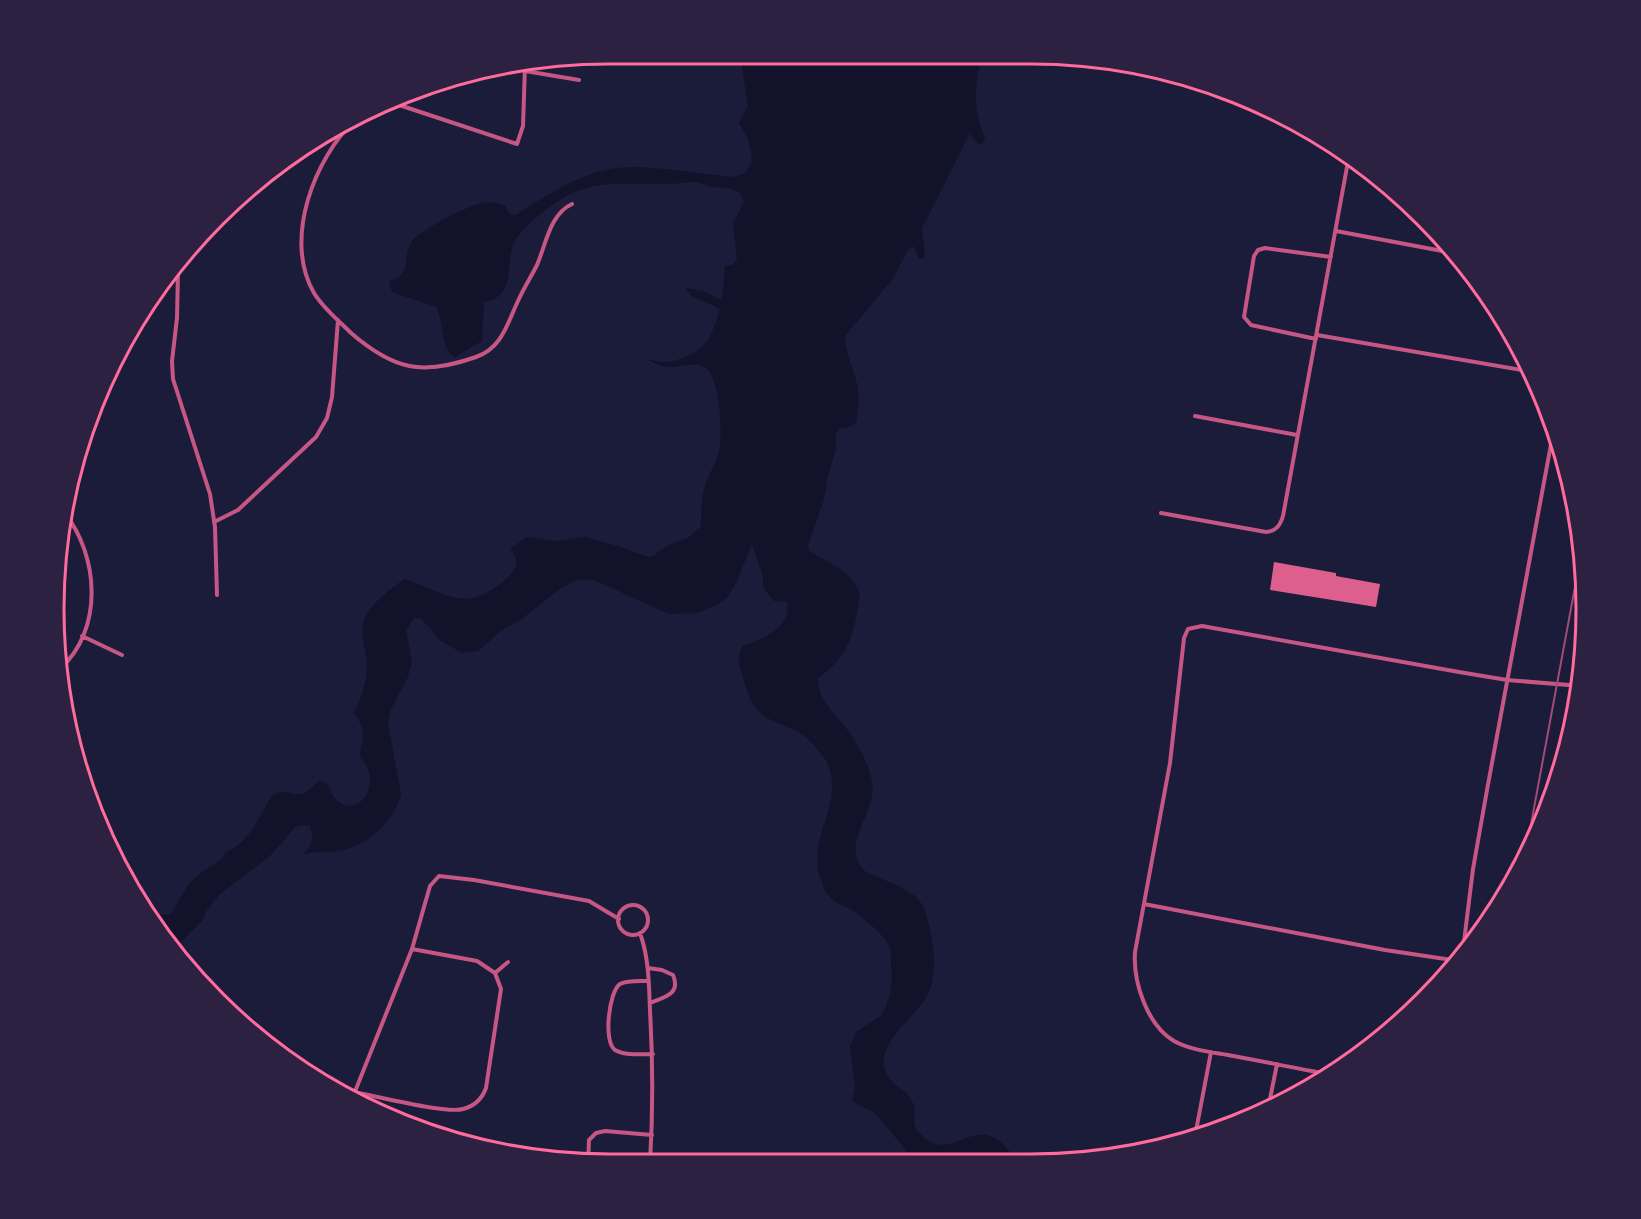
<svg xmlns="http://www.w3.org/2000/svg" width="1641" height="1219" viewBox="0 0 1641 1219" font-family="Karla,sans-serif">
  <style>
    .water { fill: #12122b }
    .lines { fill: none; stroke-linecap: round; stroke-linejoin: round }
    .stream { stroke: #12122b; stroke-width: 2 }
    .building { fill: #dd5f8e }
    .minor { stroke: #c65784; stroke-width: 4 }
    .rail { stroke: #a44b75; stroke-width: 2 }
    .rim { fill: none; stroke: #ff6b9d; stroke-width: 3 }
  </style>
  <rect width="100%" height="100%" fill="#1b1b3a"/>
  <path class="water" d="M740 54 982 55C974 84 973 111 985 138L982 144 977 143 970 133 922 228 925 255 923 259H919L913 246 908 250 892 280 845 336C845 353 853 367 857 384 860 395 858 411 856 423L846 428 841 427 836 434V448L828 476 823 502 808 545 809 551C825 561 849 570 857 588 861 595 859 604 857 611 853 640 843 661 818 678 817 699 834 712 846 728 857 742 869 764 872 782 878 813 837 846 866 872 879 878 905 888 915 896 925 905 927 917 930 929 934 947 937 974 929 992 918 1017 869 1045 888 1076 894 1087 908 1091 913 1103 919 1118 906 1123 926 1139 956 1163 980 1103 1016 1161H919L911 1156 876 1114 852 1101 855 1087 850 1046 856 1032 882 1015C890 1000 893 983 891 966 891 961 892 954 890 948 884 933 864 919 852 910 844 905 835 904 829 896 825 892 823 885 821 880 804 839 851 796 823 756 817 748 805 735 796 731 782 723 768 722 757 709 748 698 745 684 741 671 739 662 737 653 743 646 762 639 793 627 787 602L774 601 763 587V577L752 544 736 583 727 598 714 606 697 613 669 614 594 580H576L560 589 520 620 501 631 478 651 462 653 438 639 431 629 421 619 414 618 406 630 412 663 407 679 391 709 388 724 401 795C392 824 366 847 337 851 325 853 315 851 304 854 312 844 314 839 310 826L305 825 295 827 272 854 219 895 207 910 202 921 172 951 161 933 163 923 156 914 170 915C180 903 184 886 197 876 207 867 220 864 226 852 249 843 259 817 271 797 287 785 292 798 304 793 310 791 315 784 320 780L328 785C339 820 372 806 370 778 370 770 364 763 360 756 362 737 368 729 353 713 362 700 367 680 367 664 366 650 359 632 365 618 371 603 391 589 404 579 449 594 467 616 509 576 519 566 519 559 510 549L527 537 557 541 585 537 621 547 645 556H653L670 544 688 538 701 526C701 515 701 504 703 493 706 478 716 465 719 450 723 432 720 380 706 368 695 360 680 368 669 367 662 367 654 363 647 359 659 363 668 363 680 359 708 350 712 335 720 309L690 295 686 288 703 291 722 300 725 265H732L737 260 733 223 744 202 739 192C728 187 723 188 712 187 706 186 701 183 695 182 686 182 676 184 667 184 636 185 601 180 572 193 553 203 532 219 518 236 500 259 522 295 484 302L482 341 455 357C441 351 444 321 436 307L392 292 389 281C414 276 401 257 412 241 419 231 469 205 482 203 491 201 498 203 505 206L509 214 516 215C551 192 591 166 634 167 667 168 702 174 735 177L745 173 752 162C751 147 748 136 739 123L748 106Z"/>
  <g class="lines">
    <path class="stream" d="M175 954 176 945"/>
  </g>
  <path class="building" d="M1274 562 1336 573V576L1380 584 1376 607 1270 590Z"/>
  <g class="lines">
    <path class="minor" d="M525 71 579 80
      M393 103 517 144 523 126 525 65
      M356 119C314 158 283 240 314 293 323 308 339 321 351 333 394 370 422 376 476 357 502 348 507 324 518 301 523 289 531 277 537 265 546 244 550 214 572 204
      M1284 122 1291 125
      M1336 231 1453 253
      M178 271 177 318 172 361 173 379 210 494 215 527 217 595
      M1317 335 1533 372
      M1316 339 1251 325 1244 317 1254 256 1258 250 1265 248 1331 257
      M1195 416 1297 435
      M1161 513 1266 532C1276 531 1280 526 1283 516L1349 156
      M214 522 238 510 316 437 327 418 332 397 338 320
      M82 636 122 655
      M60 669C104 629 99 556 64 512
      M1144 904 1385 950 1459 961
      M618 920a15 15 0 1 1 30 0a15 15 0 1 1-30 0Z
      M640 933C649 958 649 985 650 1011 653 1062 653 1112 650 1163
      M1462 958 1473 869 1487 790 1554 428
      M648 968 662 970 673 975C681 994 665 997 650 1003
      M495 973 508 962
      M648 981C640 981 628 980 620 984 609 991 603 1042 615 1050 625 1056 642 1054 653 1054
      M1328 1074C1294 1068 1261 1061 1228 1055 1211 1052 1190 1050 1174 1041 1147 1025 1133 982 1135 952L1170 763 1184 638 1188 629 1202 626 1459 672 1507 680 1581 686
      M354 1092C375 1096 447 1114 463 1109 475 1106 482 1099 486 1088L501 989 495 973 477 961 412 949
      M352 1099 412 949 430 886 439 876 474 880 589 901 619 919
      M1268 1109 1277 1064
      M1195 1136 1211 1052
      M588 1164 589 1140 596 1133 605 1131 652 1135"/>
    <path class="rail" d="M1524 862 1582 549"/>
  </g>
  <path d="M0 0H1641V1219H0ZM609 64H1031A545 545 0 0 1 1576 609V609A545 545 0 0 1 1031 1154H609A545 545 0 0 1 64 609V609A545 545 0 0 1 609 64Z" fill="#2d2142" fill-rule="evenodd"/>
  <path class="rim" d="M609 64H1031A545 545 0 0 1 1576 609V609A545 545 0 0 1 1031 1154H609A545 545 0 0 1 64 609V609A545 545 0 0 1 609 64Z"/>
</svg>
